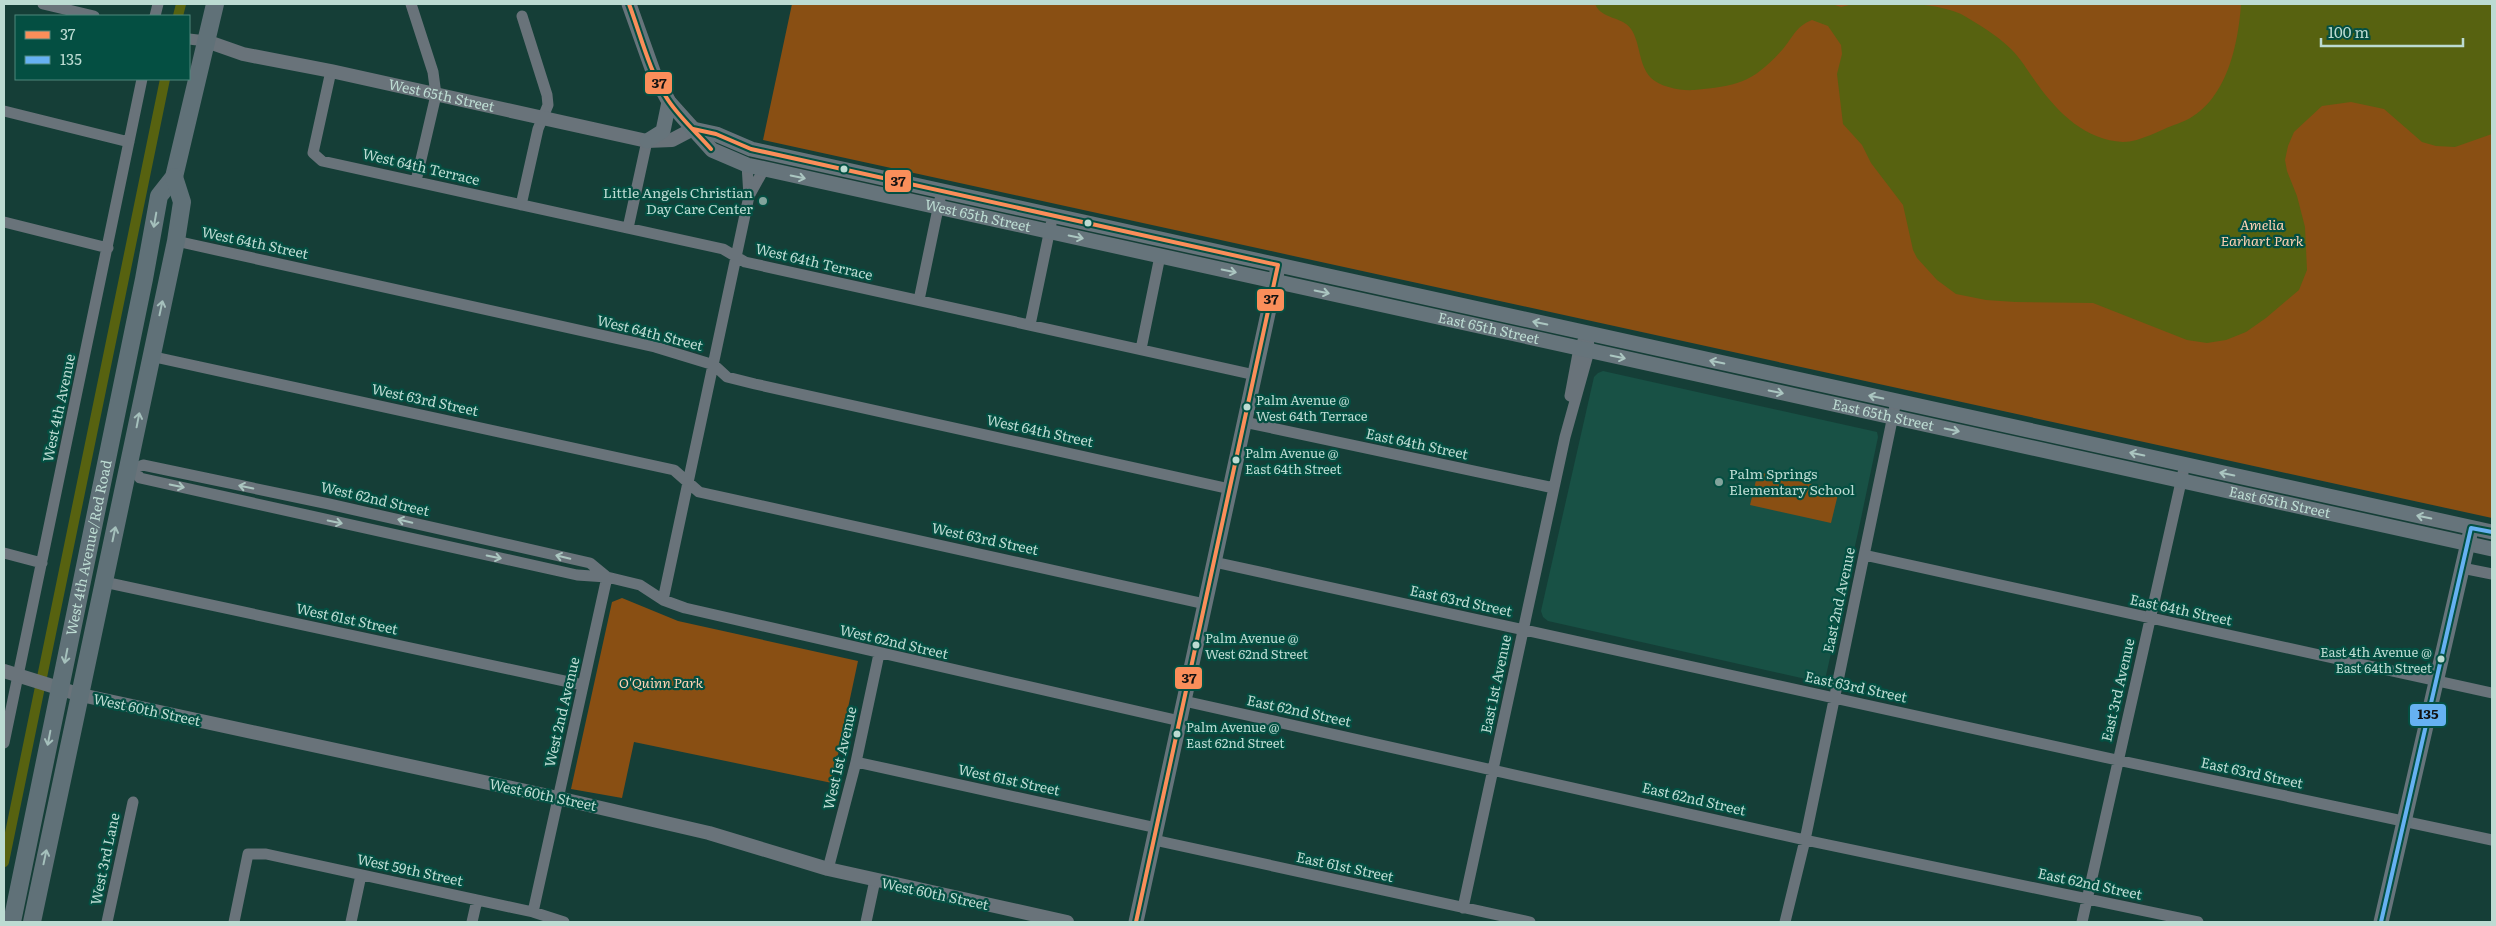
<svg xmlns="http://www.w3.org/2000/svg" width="2496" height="926" viewBox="0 0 2496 926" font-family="Literata,serif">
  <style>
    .built { fill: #185145 }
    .green { fill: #894f13 }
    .water { fill: #576210 }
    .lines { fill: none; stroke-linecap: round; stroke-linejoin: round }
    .canal { stroke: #576210; stroke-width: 10 }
    .minor { stroke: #69737a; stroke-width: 11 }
    .tertiary { stroke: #69737a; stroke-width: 14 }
    .secondary { stroke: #66747b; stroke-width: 15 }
    .primary { stroke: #607178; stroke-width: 18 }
    .bus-1-casing { stroke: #044f42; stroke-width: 8 }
    .bus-2-casing { stroke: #044f42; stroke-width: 8 }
    .bus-1 { stroke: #fa8e5a; stroke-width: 4 }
    .bus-2 { stroke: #66b1f2; stroke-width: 4 }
    .oneway { stroke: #abc6c1 }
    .oneway2 { stroke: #a5c0bc }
    .oneway3 { stroke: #abc6c0 }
    .bus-dot { fill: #bcdbd2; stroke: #044f42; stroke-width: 2 }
    .poi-dot { fill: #82a49c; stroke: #044f42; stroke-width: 2 }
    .labels { text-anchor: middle; stroke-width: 4.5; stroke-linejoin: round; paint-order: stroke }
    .bus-label { font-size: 13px; fill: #bcdbd2; stroke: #044f42; text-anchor: start }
    .street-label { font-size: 14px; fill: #bcdbd2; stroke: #044f42 }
    .poi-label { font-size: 14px; fill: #bcdbd2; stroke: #044f42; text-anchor: end }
    .park-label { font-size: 14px; font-style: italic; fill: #fed1b3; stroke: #044f42 }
    .line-badge { stroke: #044f42; stroke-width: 2 }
    .pale-badge-label { font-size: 14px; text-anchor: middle; font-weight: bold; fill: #111 }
  </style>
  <rect width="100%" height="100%" fill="#153e37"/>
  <path class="built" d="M1603 371 1877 432 1878 437 1859 528 1825 680 1819 682 1548 621 1543 617 1541 611 1594 377 1598 373Z"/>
  <path class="green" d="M792 4H2492V518L763 140Z
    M1758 472 1839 490 1831 523 1750 505Z
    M622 598 678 621 858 661 832 783 634 742 622 798 571 789 612 602Z"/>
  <path class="water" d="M1595 4H1832L1841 7 1853 4C1888 4 1929 0 1961 14 1978 24 1997 35 2011 49 2022 60 2029 73 2038 85 2059 114 2086 140 2123 142 2141 142 2161 129 2177 124 2225 108 2238 48 2241 4H2492V134L2455 147 2436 146 2422 142 2384 109 2351 102 2322 106 2294 132 2288 146 2285 160 2287 171 2297 196 2305 227 2307 270 2299 290 2266 318 2246 332 2226 340 2207 343 2187 340 2093 303 2015 302 1986 300 1956 294 1937 280 1917 258 1913 250 1903 205 1871 163 1862 145 1843 124 1837 74 1842 54 1841 45 1828 26 1812 20C1796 26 1793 37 1783 49 1753 83 1737 86 1694 90 1681 91 1660 87 1651 78 1638 64 1641 44 1631 29 1622 16 1602 20 1595 4Z"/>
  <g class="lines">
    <path class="canal" d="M178 16 181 4
      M4 862 165 79"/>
    <path class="minor" d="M43 4 94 16
      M411 4 433 72 436 95 416 181
      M155 16 158 4
      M189 39 206 41
      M331 71 313 153 322 161 723 249 745 262 1255 375
      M4 111 129 142
      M749 196 764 169
      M521 205 538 129 548 105 547 95 522 16
      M4 222 108 248
      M628 228 647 141
      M176 241 655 347 714 365 727 377 755 384 1230 489
      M919 300 940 199
      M1030 325 1051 224
      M1141 349 1160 256
      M150 356 674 470 699 492 1205 604
      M1570 396 1579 348 1583 341
      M1244 422 1554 488
      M129 468 133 469 143 465 329 504 590 563 607 577
      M133 469 140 478 577 575 607 577 640 585 663 600 685 608 1180 721
      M4 553 42 563
      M1864 555 2492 693
      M1214 562 2117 760 2492 840
      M2462 568 2492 574
      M104 582 583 685
      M663 600 749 196 747 165
      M1184 701 1805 840 2198 922
      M4 743 142 79
      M856 762 1157 828
      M1154 840 1530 922
      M828 869 856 762 879 654
      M1463 908 1565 437 1589 351 1588 334
      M533 912 607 577
      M107 922 133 802
      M234 922 248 854H266L533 912 564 922
      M351 922 361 875
      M472 922 477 900
      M866 922 875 880
      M1785 922 1805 840 1896 401
      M2082 922 2183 473"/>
    <g class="tertiary">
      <path id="s1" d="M206 41 243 54 331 71 647 141 672 140 693 129"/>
      <path d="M4 671 81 695 558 798 709 833 828 869 1067 922"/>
    </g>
    <g class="secondary">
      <path id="s2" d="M629 4 654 74 669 102 712 150 747 165 2492 549"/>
      <path d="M693 129 716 134 751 149 2492 532"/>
      <path d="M647 141 663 131 669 102"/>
      <path d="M1136 922 1277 272"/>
      <path d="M2381 922 2470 534"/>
    </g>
    <g class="primary">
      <path id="s3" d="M12 922 144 279 159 196 174 177 215 4"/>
      <path d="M32 922 176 241 182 202 174 177"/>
    </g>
    <g class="bus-1-casing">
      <path id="bus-1" d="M629 4C641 36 649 71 668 100 680 118 697 133 711 149
        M693 129 716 134 751 149 1278 265 1136 922"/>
    </g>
    <g class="bus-2-casing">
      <path id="bus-2" d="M2381 922 2471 528 2492 532"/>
    </g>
    <use href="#bus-1" class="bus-1"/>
    <use href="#bus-2" class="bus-2"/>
  </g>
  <defs><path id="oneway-shaft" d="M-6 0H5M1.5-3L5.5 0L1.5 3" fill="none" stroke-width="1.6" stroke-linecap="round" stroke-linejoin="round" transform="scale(1.25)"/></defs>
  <g class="oneway">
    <use href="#oneway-shaft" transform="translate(798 177) rotate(12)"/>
    <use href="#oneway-shaft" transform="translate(1076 237) rotate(12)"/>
    <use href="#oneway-shaft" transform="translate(1229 271) rotate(12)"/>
    <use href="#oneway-shaft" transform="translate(1322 292) rotate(12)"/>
    <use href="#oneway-shaft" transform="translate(1540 323) rotate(-168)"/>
    <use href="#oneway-shaft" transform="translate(1618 357) rotate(12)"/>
    <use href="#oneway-shaft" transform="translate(1717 362) rotate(-168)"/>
    <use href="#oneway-shaft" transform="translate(1776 392) rotate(12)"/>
    <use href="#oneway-shaft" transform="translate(1876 397) rotate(-168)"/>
    <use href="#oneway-shaft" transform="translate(1952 430) rotate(12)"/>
    <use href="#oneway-shaft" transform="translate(2137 454) rotate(-168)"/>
    <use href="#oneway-shaft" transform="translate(2227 474) rotate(-168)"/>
    <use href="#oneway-shaft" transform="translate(2424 517) rotate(-168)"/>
  </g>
  <g class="oneway2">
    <use href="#oneway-shaft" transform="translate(155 220) rotate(100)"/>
    <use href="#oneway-shaft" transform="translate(161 308) rotate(-78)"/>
    <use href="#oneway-shaft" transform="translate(138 420) rotate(-79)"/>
    <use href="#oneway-shaft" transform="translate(114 534) rotate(-78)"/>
    <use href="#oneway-shaft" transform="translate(66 656) rotate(101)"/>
    <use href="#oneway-shaft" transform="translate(49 738) rotate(101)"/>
    <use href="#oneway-shaft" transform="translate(45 857) rotate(-78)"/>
  </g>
  <g class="oneway3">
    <use href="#oneway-shaft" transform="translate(177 486) rotate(12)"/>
    <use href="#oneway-shaft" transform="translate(246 487) rotate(-168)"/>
    <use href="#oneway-shaft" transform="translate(405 521) rotate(-167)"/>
    <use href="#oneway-shaft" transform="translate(335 522) rotate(12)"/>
    <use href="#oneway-shaft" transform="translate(494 557) rotate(12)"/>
    <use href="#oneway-shaft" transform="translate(563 557) rotate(-167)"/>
  </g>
  <g class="bus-dot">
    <circle cx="844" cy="169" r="4.5"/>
    <circle cx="1088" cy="223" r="4.5"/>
    <circle cx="1247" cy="407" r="4.5"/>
    <circle cx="1236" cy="460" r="4.5"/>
    <circle cx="1196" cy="645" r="4.5"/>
    <circle cx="2441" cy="659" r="4.5"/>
    <circle cx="1177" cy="734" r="4.5"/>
  </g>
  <g class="poi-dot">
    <circle cx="763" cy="201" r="5"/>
    <circle cx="1719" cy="482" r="5"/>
  </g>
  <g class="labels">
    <g class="bus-label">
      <text x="1256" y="405">Palm Avenue @<tspan x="1256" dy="16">West 64th Terrace</tspan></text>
      <text x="1245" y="458">Palm Avenue @<tspan x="1245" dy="16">East 64th Street</tspan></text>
      <text x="1205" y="643">Palm Avenue @<tspan x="1205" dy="16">West 62nd Street</tspan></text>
      <text x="2432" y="657" text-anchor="end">East 4th Avenue @<tspan x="2432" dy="16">East 64th Street</tspan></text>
      <text x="1186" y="732">Palm Avenue @<tspan x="1186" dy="16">East 62nd Street</tspan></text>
    </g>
    <g class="street-label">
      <text dy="5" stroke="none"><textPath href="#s1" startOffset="242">West 65th Street</textPath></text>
      <text transform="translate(421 167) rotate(13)" y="5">West 64th Terrace</text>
      <text dy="5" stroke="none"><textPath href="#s2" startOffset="445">West 65th Street</textPath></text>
      <text transform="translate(255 243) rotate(12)" y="5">West 64th Street</text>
      <text transform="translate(814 262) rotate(13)" y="5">West 64th Terrace</text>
      <text dy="5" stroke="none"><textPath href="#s2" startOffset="968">East 65th Street</textPath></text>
      <text transform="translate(650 333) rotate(14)" y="5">West 64th Street</text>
      <text transform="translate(425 400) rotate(12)" y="5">West 63rd Street</text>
      <text transform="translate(59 408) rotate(-78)" y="5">West 4th Avenue</text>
      <text dy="5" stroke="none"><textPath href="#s2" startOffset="1372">East 65th Street</textPath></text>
      <text transform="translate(1040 431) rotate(12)" y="5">West 64th Street</text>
      <text transform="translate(1417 444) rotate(12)" y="5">East 64th Street</text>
      <text transform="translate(375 499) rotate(13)" y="5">West 62nd Street</text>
      <text dy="5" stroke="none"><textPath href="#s2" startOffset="1778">East 65th Street</textPath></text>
      <text transform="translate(985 539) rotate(12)" y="5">West 63rd Street</text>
      <text dy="5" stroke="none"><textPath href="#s3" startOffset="382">West 4th Avenue/Red Road</textPath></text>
      <text transform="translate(1839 600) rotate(-78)" y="5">East 2nd Avenue</text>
      <text transform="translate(1461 601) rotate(12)" y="5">East 63rd Street</text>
      <text transform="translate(2181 610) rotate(12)" y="5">East 64th Street</text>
      <text transform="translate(347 619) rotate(12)" y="5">West 61st Street</text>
      <text transform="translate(894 642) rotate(13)" y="5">West 62nd Street</text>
      <text transform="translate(1496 684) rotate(-78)" y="5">East 1st Avenue</text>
      <text transform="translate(1856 687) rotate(12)" y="5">East 63rd Street</text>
      <text transform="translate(2118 690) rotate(-77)" y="5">East 3rd Avenue</text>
      <text transform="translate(147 710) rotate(12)" y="5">West 60th Street</text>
      <text transform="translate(1299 711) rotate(12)" y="5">East 62nd Street</text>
      <text transform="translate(562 712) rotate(-77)" y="5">West 2nd Avenue</text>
      <text transform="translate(840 758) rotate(-77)" y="5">West 1st Avenue</text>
      <text transform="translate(2252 773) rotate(12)" y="5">East 63rd Street</text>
      <text transform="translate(1009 780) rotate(12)" y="5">West 61st Street</text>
      <text transform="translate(543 795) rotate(12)" y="5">West 60th Street</text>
      <text transform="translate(1694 799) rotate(13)" y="5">East 62nd Street</text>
      <text transform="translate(105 859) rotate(-78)" y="5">West 3rd Lane</text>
      <text transform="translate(1345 867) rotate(12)" y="5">East 61st Street</text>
      <text transform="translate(410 870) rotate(12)" y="5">West 59th Street</text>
      <text transform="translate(2090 884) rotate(12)" y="5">East 62nd Street</text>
      <text transform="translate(935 894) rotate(12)" y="5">West 60th Street</text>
    </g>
    <g class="poi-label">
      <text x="753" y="198">Little Angels Christian<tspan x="753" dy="16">Day Care Center</tspan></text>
      <text x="1729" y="479" text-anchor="start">Palm Springs<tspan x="1729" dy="16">Elementary School</tspan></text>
    </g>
    <g class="park-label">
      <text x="2262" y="230">Amelia<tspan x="2262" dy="16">Earhart Park</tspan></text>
      <text x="661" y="688">O'Quinn Park</text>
    </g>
  </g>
  <g class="line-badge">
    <rect x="644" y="71" width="29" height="24" rx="5" fill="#fa8e5a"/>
    <rect x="884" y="169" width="28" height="24" rx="5" fill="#fa8e5a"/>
    <rect x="1256" y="288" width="29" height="24" rx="5" fill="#fa8e5a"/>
    <rect x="1174" y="666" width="29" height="24" rx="5" fill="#fa8e5a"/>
    <rect x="2409" y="703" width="38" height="24" rx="5" fill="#66b1f2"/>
  </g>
  <g class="pale-badge-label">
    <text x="659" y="88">37</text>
    <text x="898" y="186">37</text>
    <text x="1271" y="304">37</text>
    <text x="1189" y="683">37</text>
    <text x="2428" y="719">135</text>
  </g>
  <rect width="2496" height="926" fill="none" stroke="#bcdbd2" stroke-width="10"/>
  <rect x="15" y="15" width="175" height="65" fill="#044f42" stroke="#4e877c"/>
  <rect x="25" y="31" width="25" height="8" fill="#fa8e5a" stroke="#4e877c"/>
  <text x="60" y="40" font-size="15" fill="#bcdbd2">37</text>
  <rect x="25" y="56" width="25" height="8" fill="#66b1f2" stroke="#4e877c"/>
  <text x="60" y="65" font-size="15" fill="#bcdbd2">135</text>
  <path d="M2321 38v8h142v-8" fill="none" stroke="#bcdbd2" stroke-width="2.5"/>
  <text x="2328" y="38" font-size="15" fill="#bcdbd2" stroke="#044f42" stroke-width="4" paint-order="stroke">100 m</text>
</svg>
